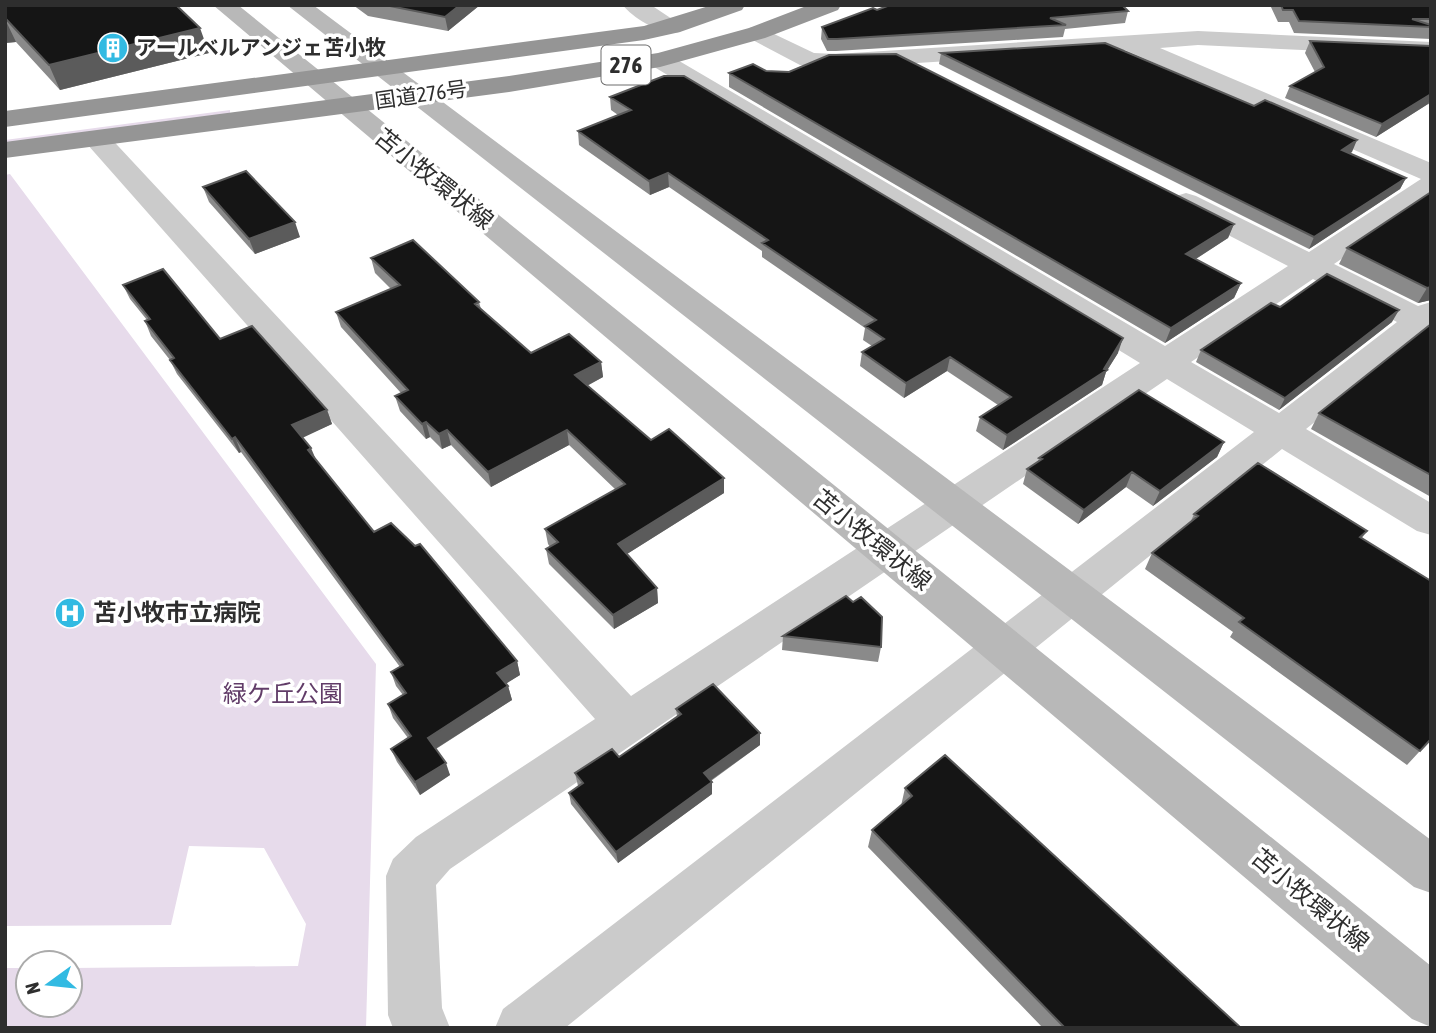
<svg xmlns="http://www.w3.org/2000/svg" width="1436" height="1033" viewBox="0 0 1436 1033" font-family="'Asap Condensed','Noto Sans JP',sans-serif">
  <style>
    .green { fill: #e7dbeb }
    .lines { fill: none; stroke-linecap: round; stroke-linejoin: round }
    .street { fill: #cbcbcb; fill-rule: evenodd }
    .secondary { fill: #b8b8b8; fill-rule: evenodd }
    .highway { fill: #959595; fill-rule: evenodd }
    .wall { fill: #8a8a8a }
    .shaded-wall { fill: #5b5b5b }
    .building { fill: #151515; stroke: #5b5b5b; stroke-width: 2 }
    .labels { text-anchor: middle; stroke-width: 7; stroke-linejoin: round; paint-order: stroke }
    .far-poi-label { font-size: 21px; font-weight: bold; fill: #2e2e2e; stroke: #fff; text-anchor: start }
    .far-street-label { font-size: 21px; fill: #2e2e2e; stroke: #fff }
    .shield { fill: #fff; stroke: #6d6d6d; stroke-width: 2 }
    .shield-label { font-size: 23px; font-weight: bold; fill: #2e2e2e }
    .street-label { font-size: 24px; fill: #2e2e2e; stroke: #fff }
    .poi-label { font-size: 24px; font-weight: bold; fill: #2e2e2e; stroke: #fff; text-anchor: start }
    .park-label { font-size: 24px; fill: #613c68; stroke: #fff }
  </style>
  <rect width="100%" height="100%" fill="#fff"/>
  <path class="green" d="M230 110V115L5 144V140Z
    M10 174 376 664 366 1028H5V968H28V1005H70V968L298 966 306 924 264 848 189 846 171 925 5 926V175Z"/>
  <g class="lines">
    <path class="street" d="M623 5H651L684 27 680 32C664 36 633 19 623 5Z
      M757 26 814 53 836 54 1198 31 1431 42V56L1198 45 1160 48 1431 163V198L1334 264 1418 306 1431 302V336L1424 334 1306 429 1431 503V535L1417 531 1282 449 565 1028H495L503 1009 1254 432 1167 379 450 869 436 885 442 1008 450 1028H393L388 1015 386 876 393 859 416 837 595 719 87 144 83 138 87 132H105L631 696 1140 363 651 65 648 60 651 55H669L1165 346 1288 266 1176 208 1172 202 1176 196 1186 193 1196 196 1309 252 1421 179 1125 50 836 68 800 65 749 38 745 33 749 28ZM1313 279 1397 322 1279 413 1191 362Z"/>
    <path class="secondary" d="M213 5H238L1431 966V1027L1412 1019Z
      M287 5H313L1431 840V893L1414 887Z"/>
    <path class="highway" d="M712 5H745L742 10 680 32 644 40 5 127V111L644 26Z
      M809 5H841L838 10 765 38 660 67 509 92 5 158V142L509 76 658 53 749 28Z"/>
  </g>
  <path class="wall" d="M5 5 209 53 60 90 16 42 5 43Z
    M353 5H480L448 31 368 16Z
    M1270 5H1431V39L1294 33 1289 22H1278Z
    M877 10 1128 11 1125 23 1065 29 1063 37 836 51H827L821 39 822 27Z
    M1310 41 1431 46V105L1428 104 1376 137 1285 98 1290 86 1315 72 1305 53Z
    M941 53 1352 152 1350 153 1406 178 1400 189 1309 249 939 64Z
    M766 71 1234 224 1228 238 1196 259 1241 283 1234 298 1165 343 729 87V73Z
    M610 97 1118 353 1106 372 1102 385 1003 450 976 431 980 417 998 405 947 371 904 398 860 366 862 352 872 346 863 340 865 328 762 257V251L669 187 650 195 579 145 578 131 618 115 611 110Z
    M203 187 300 237 255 254 209 202Z
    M1431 192V300L1418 303 1339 264 1347 248Z
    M371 258 479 302 481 309 531 353 601 362 603 377 587 386 651 440 724 493 627 554 657 588 658 603 614 629 549 564 546 549 550 547 548 544 545 529 616 490 569 445 491 487 451 445 442 449 430 437 426 439 400 411 395 396 401 393 341 327 336 312 391 289 375 273Z
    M123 285 220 339 327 410 332 424 302 437 316 460 374 532 517 661 520 675 506 683 508 686 512 700 436 749 450 775 420 795 397 762 391 749 408 738 393 718 388 704 403 695 396 686 391 672 400 667 241 452 239 453 177 374 170 360 151 336 145 321 147 320 130 299Z
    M1392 322 1279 410 1196 362 1201 350Z
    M1431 324V497L1311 429 1319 413Z
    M1224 442 1217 457 1153 506 1126 487 1078 524 1023 484 1027 469 1038 462 1039 458Z
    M1194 514 1367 531 1362 538 1431 739 1407 765 1230 637 1233 632 1145 569 1152 553 1190 523Z
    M853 602 881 647 878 662 782 650 783 636Z
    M676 709 760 733V745L711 781 712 782V794L618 863 571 804 569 793 578 786 575 773 619 757 677 717Z
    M905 788 1241 1028H1043L868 847 872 830 901 806Z"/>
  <path class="shaded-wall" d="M460 5H480L448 31 445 17Z
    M5 19 16 42 5 43Z
    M200 28 209 53 60 90 49 65Z
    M1431 94V98L1428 104 1376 137 1382 124Z
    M1357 140 1352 152 1337 161 1342 150Z
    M668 173 669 187 650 195 649 181Z
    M1406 178 1400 189 1309 249 1314 237Z
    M295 222 300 237 255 254 249 239Z
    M1234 224 1228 238 1180 269 1186 254Z
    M1241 283 1234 298 1165 343 1171 328Z
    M1431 287V300L1418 303 1427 288Z
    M1399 310 1392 322 1279 410 1285 398Z
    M1123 338 1118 353 1106 372 1102 385 1003 450 1007 435 1104 369Z
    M950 357 947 371 904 398 906 383Z
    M601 362 603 377 577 391 575 375Z
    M327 410 332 424 298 440 292 425Z
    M426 422 430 437 426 439 422 424Z
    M447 430 451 445 442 449 439 434Z
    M567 430 569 445 491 487 488 472Z
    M235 437 241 452 239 453 232 439Z
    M1224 442 1217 457 1153 506 1160 491Z
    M311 448 317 462 308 450Z
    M1132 472 1126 487 1078 524 1084 510Z
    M724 478V493L619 559 618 544Z
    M657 588 658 603 614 629 613 615Z
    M517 661 520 675 501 687 497 673Z
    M508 686 512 700 432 751 428 738Z
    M760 733V745L704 785V773Z
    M446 763 450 775 420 795 415 782Z
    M712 782V794L618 863 616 852Z"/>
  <path class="building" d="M5 5H176L200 28 49 65 5 18Z
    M385 5H460L445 17Z
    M890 5H1122L1128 11 1050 18 1066 25 837 39H828L822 27 873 8 877 10Z
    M1281 5H1431V19H1412L1431 25V27L1299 21 1293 10H1283Z
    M1310 41 1431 46V94L1382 124 1290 86 1324 67Z
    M1105 43 1254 106 1265 100 1357 140 1342 150 1406 178 1314 237 941 53Z
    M896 54 1234 224 1186 254 1241 283 1171 328 729 73 753 64 766 71 789 72 829 55Z
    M664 76H684L1123 338 1104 369 1107 370 1007 435 980 417 1011 397 950 357 906 383 862 352 884 339 865 326 876 320 762 243 768 240 668 173 649 181 578 131 631 110 610 97Z
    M246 171 295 222 249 239 203 187Z
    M1431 192V287L1427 288 1347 248Z
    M413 240 479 302 475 304 531 353 569 334 601 362 575 375 651 440 669 429 724 478 618 544 657 588 613 615 546 549 558 542 545 529 625 484 567 430 488 472 447 430 439 434 426 422 422 424 395 396 408 390 336 312 400 285 371 258Z
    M163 269 220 339 252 326 327 410 292 425 311 448 308 450 374 532 391 523 415 546 420 544 517 661 497 673 508 686 428 738 446 763 415 782 391 749 411 736 388 704 406 693 391 672 403 665 235 437 232 439 170 360 174 358 145 321 150 319 123 285Z
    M1327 274 1399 310 1285 398 1201 350 1271 303 1280 307Z
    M1431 324V475L1319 413Z
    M1139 390 1224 442 1160 491 1132 472 1084 510 1027 469 1042 459 1039 458Z
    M1258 463 1367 531 1360 537 1431 581V739L1420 751 1239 622 1244 618 1152 553 1198 516 1194 514Z
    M846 596 853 602 861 597 882 617 881 647 783 636Z
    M713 684 760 733 704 773 712 782 616 852 569 793 583 783 575 773 612 749 619 757 681 714 676 709Z
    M945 755 1241 1028H1065L872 830 912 796 905 788Z"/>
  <defs>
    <g id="building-disc" transform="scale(1.575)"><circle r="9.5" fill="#32bae2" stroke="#fff"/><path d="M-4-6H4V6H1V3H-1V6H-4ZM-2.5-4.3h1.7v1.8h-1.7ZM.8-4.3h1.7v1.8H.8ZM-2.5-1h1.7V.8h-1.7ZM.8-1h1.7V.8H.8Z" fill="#fff"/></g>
    <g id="hospital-disc" transform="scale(1.575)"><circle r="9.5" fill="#32bae2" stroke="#fff"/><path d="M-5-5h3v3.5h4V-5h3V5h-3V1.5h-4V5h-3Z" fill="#fff"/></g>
  </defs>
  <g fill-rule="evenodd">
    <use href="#building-disc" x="113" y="48"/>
    <use href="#hospital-disc" x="70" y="613"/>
  </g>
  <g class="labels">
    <g class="far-poi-label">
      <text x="136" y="55">アールベルアンジェ苫小牧</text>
    </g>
    <g class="far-street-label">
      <text transform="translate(421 95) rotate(-8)" y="7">国道276号</text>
    </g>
    <rect class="shield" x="601.5" y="45.5" width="49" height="39" rx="5"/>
    <g class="shield-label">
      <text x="626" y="73">276</text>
    </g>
    <g class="street-label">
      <text transform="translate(434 179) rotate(39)" y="8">苫小牧環状線</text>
      <text transform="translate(872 540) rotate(39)" y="8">苫小牧環状線</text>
      <text transform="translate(1310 900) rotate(40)" y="8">苫小牧環状線</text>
    </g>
    <g class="poi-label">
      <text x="93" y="621">苫小牧市立病院</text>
    </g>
    <g class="park-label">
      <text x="283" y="702">緑ケ丘公園</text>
    </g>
  </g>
  <rect width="1436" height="1033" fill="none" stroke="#2e2e2e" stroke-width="14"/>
  <g transform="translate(49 984) rotate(255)"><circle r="33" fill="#ffffff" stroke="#ababab" stroke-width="2"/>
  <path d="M0-5L12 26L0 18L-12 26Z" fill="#32bae2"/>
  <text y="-10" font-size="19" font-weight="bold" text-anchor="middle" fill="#2e2e2e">N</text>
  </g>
</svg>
